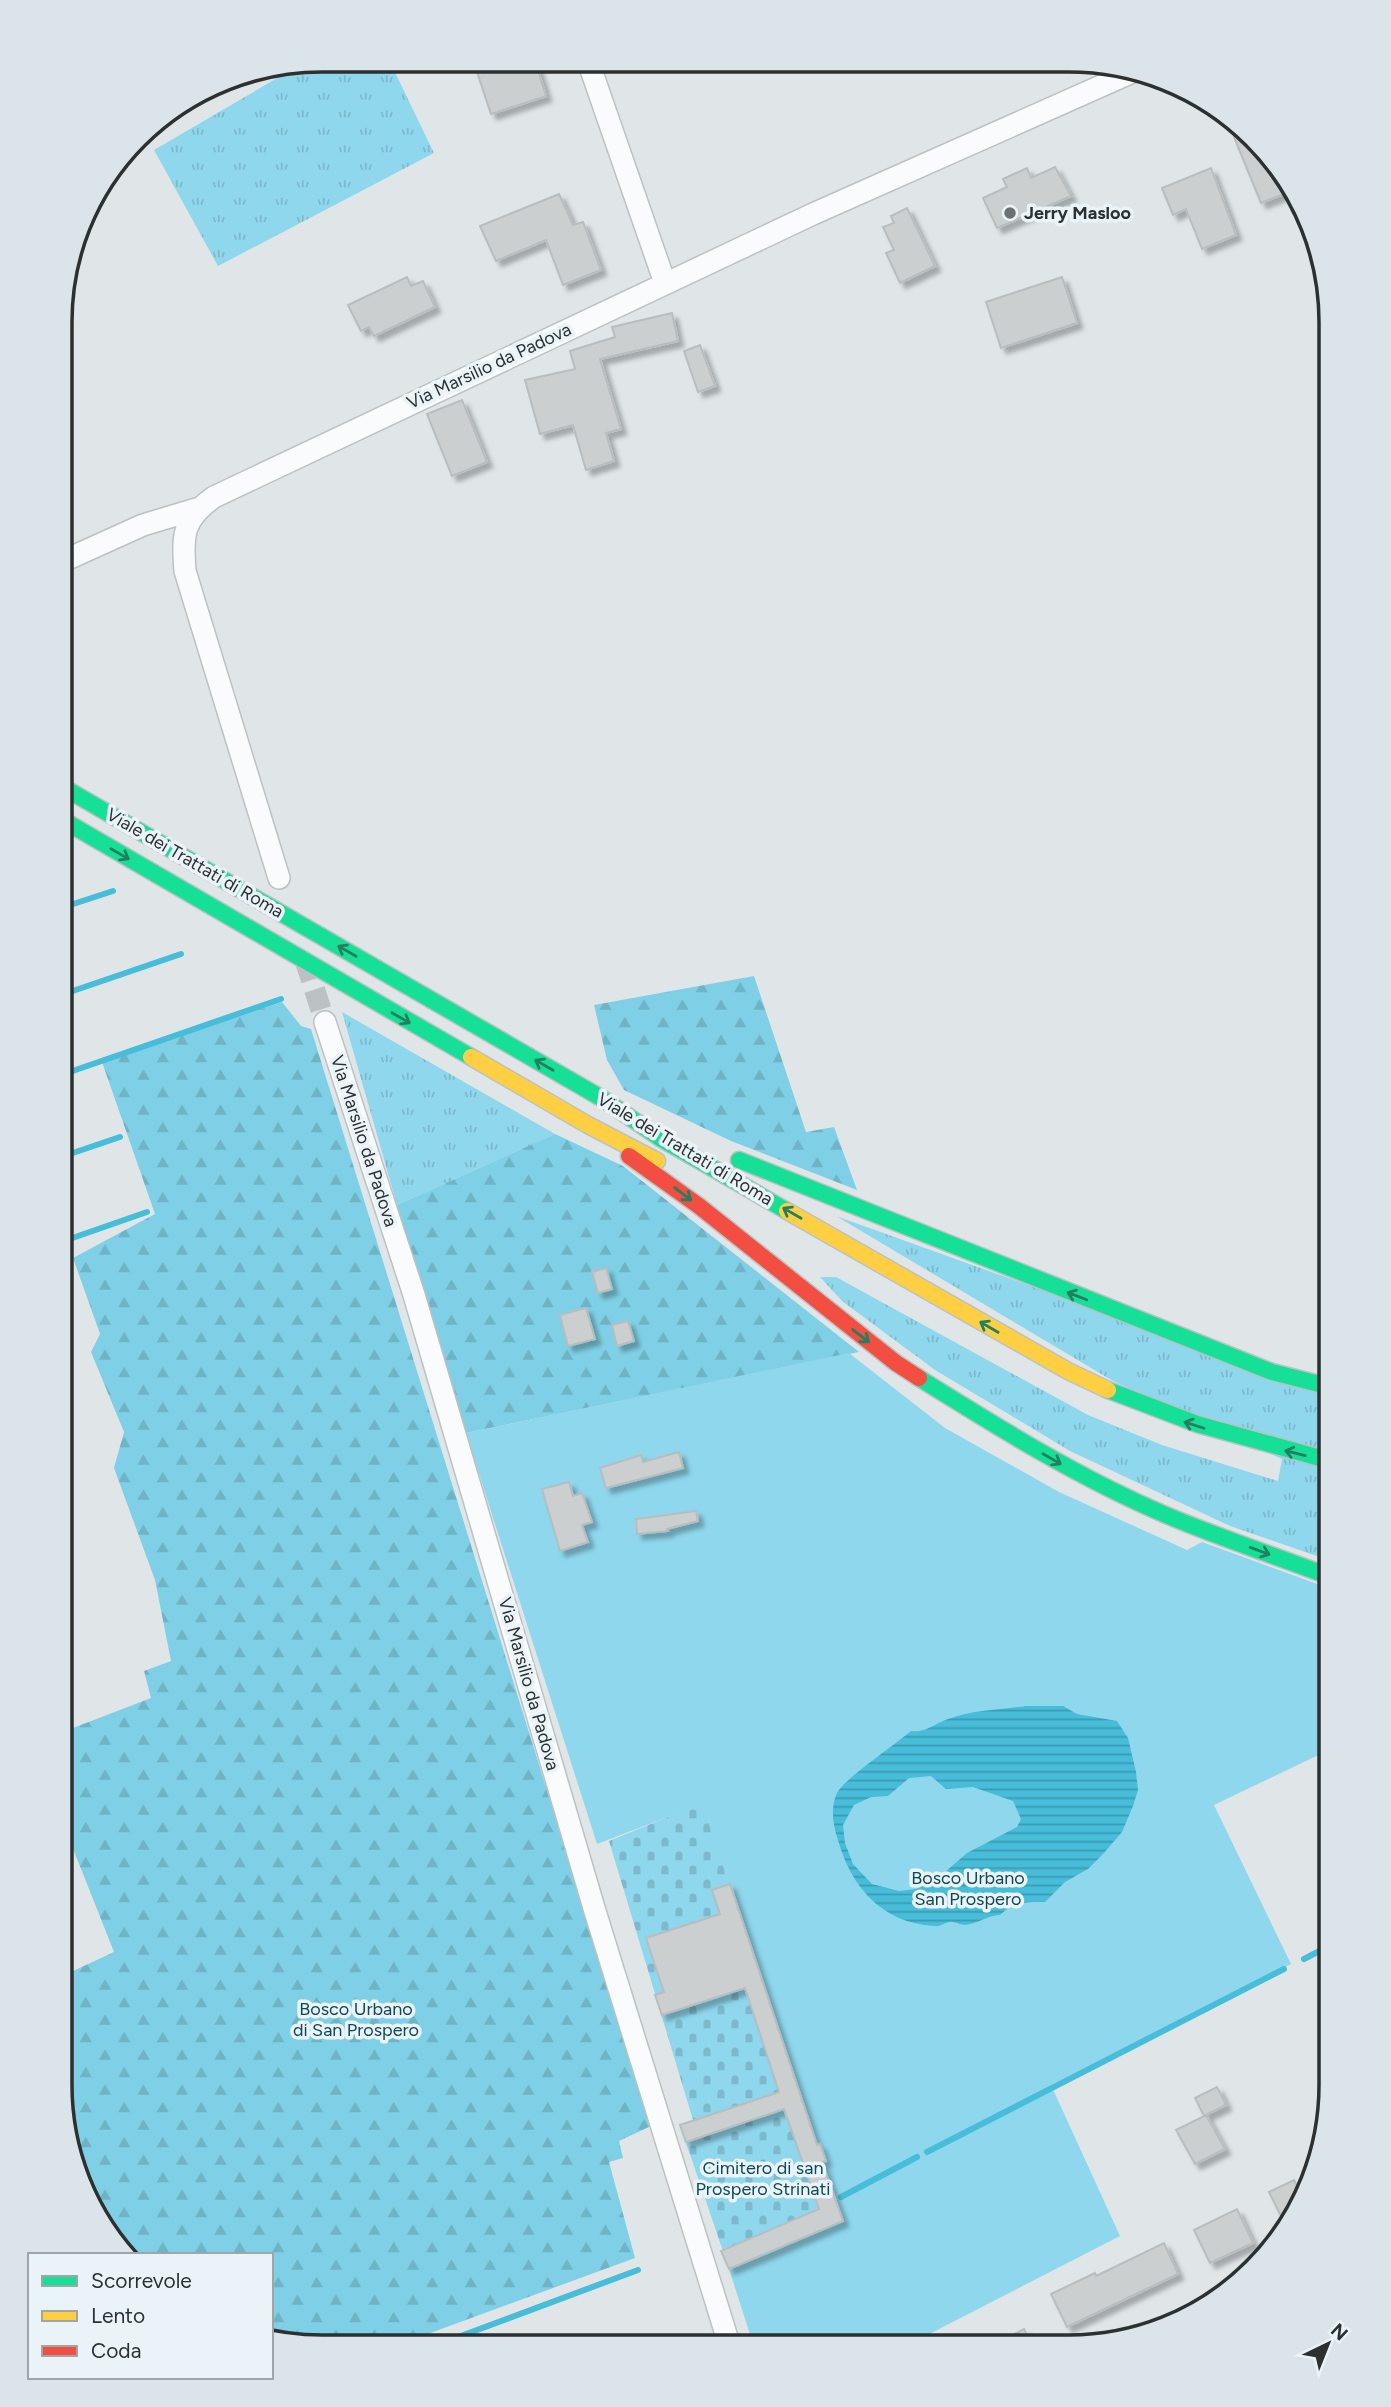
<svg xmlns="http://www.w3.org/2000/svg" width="1391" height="2407" viewBox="0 0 1391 2407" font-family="Figtree,sans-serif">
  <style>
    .grass { fill: url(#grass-tufts) }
    .forest { fill: url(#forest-firs) }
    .cemetery { fill: url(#cemetery-stones) }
    .park { fill: #8fd7ed }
    .water { fill: url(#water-rules); fill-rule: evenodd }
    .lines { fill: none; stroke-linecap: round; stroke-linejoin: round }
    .stream { stroke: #47bdd9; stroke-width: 6 }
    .building { fill: #cbcfd0; stroke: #b8bdbf; stroke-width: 2; filter: url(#shadow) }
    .street-tunnel { stroke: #bcc2c3; stroke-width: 21; stroke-dasharray: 21 10; stroke-linecap: butt }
    .street-casing { stroke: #bcc1c2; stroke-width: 24 }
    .fast-casing { stroke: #bcc1c2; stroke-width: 19 }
    .slow-casing { stroke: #bcc1c2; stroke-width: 19 }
    .jam-casing { stroke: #bcc1c2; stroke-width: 19 }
    .street { stroke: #fafbfc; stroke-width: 21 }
    .fast { stroke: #16e098; stroke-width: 16 }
    .slow { stroke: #ffcf43; stroke-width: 16 }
    .jam { stroke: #f24e42; stroke-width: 16 }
    .oneway { stroke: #227f5f }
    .poi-dot { fill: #6b7071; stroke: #eaf4f8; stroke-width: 2.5 }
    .labels { text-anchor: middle; stroke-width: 7; stroke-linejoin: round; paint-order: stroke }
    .poi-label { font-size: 18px; font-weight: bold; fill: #2c3031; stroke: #eaf4f8; text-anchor: start }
    .street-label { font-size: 18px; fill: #2c3031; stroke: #eaf4f8 }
    .park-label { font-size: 18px; fill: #0d4858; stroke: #eaf4f8 }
    .rim { fill: none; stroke: #2c3031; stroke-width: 3.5 }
  </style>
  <defs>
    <pattern id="grass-tufts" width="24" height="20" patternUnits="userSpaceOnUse" patternTransform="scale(1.75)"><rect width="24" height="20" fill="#8fd7ed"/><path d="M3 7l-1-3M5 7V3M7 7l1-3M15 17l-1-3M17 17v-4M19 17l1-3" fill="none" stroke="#7cb9cc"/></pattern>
    <pattern id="forest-firs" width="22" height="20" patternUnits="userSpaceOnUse" patternTransform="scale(1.75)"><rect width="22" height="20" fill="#7fd0e6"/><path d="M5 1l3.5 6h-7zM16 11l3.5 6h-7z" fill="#6eb3c6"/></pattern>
    <pattern id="cemetery-stones" width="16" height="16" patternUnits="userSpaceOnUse" patternTransform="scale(1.75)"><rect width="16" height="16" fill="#8fd7ed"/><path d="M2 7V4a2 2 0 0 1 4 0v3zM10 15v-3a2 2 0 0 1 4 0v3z" fill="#7cb9cc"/></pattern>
    <pattern id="water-rules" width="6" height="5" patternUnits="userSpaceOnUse" patternTransform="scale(1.75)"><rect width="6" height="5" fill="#47bdd9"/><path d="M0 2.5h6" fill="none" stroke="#3b9ab1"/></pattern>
    <filter id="shadow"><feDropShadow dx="5.5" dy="5.5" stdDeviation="2" flood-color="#0004"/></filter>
  </defs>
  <rect width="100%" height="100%" fill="#e0e6e8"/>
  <path class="grass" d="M321 60H389L434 153 218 266 154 150 303 63Z
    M342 1012 555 1134 397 1205Z
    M836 1216 1331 1394V1561L1230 1526 1070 1451 935 1370 842 1301 820 1277H836L1088 1415 1162 1445 1278 1481 1282 1459 1113 1381Z"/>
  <path class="forest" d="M754 976 806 1132 834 1127 857 1190 731 1141 624 1090 607 1060 594 1005Z
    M282 1002 301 1026 311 1029 651 2126 619 2141 623 2158 609 2162 635 2258 395 2346 287 2345 271 2341V2255H124L104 2231 77 2178 89 2174 60 2086V1977L114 1952 60 1816V1733L151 1698 144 1671 171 1661 155 1580 114 1468 124 1432 91 1352 100 1334 73 1258 155 1214 102 1062Z
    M555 1134 623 1166 859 1352 466 1433 397 1205Z"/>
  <path class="cemetery" d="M702 1803 826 2161 823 2162 843 2221 729 2269 680 2125 693 2120 609 1841Z"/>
  <path class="park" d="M849 1353 945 1428 1059 1492 1187 1550 1202 1542 1331 1589V1749L1214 1805 1291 1964 1051 2085 1120 2236 904 2347H754L729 2269 842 2221 822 2162 825 2161 820 2144 817 2145 702 1804 597 1844 466 1433Z"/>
  <path class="water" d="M1026 1706H1063L1077 1714 1117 1721 1128 1738 1136 1772 1138 1790 1133 1806 1122 1832 1103 1854 1088 1869 1065 1882 1045 1902C1027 1902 1014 1901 1000 1915 988 1915 977 1924 965 1925 959 1925 954 1921 949 1922 944 1923 940 1927 934 1926 882 1923 851 1887 838 1840 833 1825 830 1808 837 1793 844 1779 896 1744 911 1731 926 1733 934 1724 948 1719 973 1710 1000 1710 1026 1706ZM931 1776 946 1789 973 1787 1013 1801 1021 1819 1017 1827 967 1853 937 1879 916 1889 899 1891 872 1884 853 1864 845 1843 843 1825 854 1805 871 1797 888 1796 909 1778Z"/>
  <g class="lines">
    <path class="stream" d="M61 908 113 891
      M61 995 181 954
      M61 1075 281 999
      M61 1157 120 1137
      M61 1242 147 1212
      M1304 1959 1331 1945
      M927 2152 1284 1969
      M841 2197 917 2157
      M434 2346 638 2270"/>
  </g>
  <path class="building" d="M473 60 535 61 546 96 491 114Z
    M1248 131 1287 176 1294 190 1261 203 1234 137Z
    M1055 167 1071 196 997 228 983 198 1007 187 1003 179 1027 168 1031 178Z
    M1211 168 1236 235 1202 249 1186 209 1173 215 1162 188Z
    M559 194 573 225 583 222 601 270 563 285 546 240 496 261 480 226Z
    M907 208 935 266 900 283 886 253 894 250 883 227 894 223 891 216Z
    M407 277 411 286 423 281 435 307 374 336 369 327 361 331 348 305Z
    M1062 277 1077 323 1001 348 986 302Z
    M672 313 678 341 600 359 621 429 606 433 614 461 586 470 573 425 540 434 525 380 575 369 570 351 615 337 612 327Z
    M700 345 715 386 698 392 684 351Z
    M462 400 487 462 452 476 427 414Z
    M606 1268 612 1289 598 1293 592 1272Z
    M586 1308 595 1339 568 1346 560 1315Z
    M628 1321 634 1341 617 1346 612 1325Z
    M679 1452 683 1468 606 1488 600 1468 641 1455 643 1462Z
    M569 1482 573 1496 582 1493 592 1522 582 1525 588 1542 560 1551 542 1489Z
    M696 1511 698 1521 667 1529 668 1531 637 1534 636 1519Z
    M730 1884 817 2145 820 2144 826 2161 822 2162 843 2221 729 2269 721 2251 819 2209 784 2109 686 2142 680 2125 779 2092 745 1988 662 2015 655 1995 664 1992 646 1938 720 1914 712 1890Z
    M1217 2087 1226 2105 1204 2116 1195 2098Z
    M1206 2115 1225 2149 1195 2164 1176 2130Z
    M1294 2180 1304 2199 1287 2228 1269 2192Z
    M1237 2209 1253 2243 1210 2263 1194 2230Z
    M1164 2243 1178 2274 1067 2327 1051 2294 1095 2273 1096 2276Z
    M1024 2329 1033 2347H988Z"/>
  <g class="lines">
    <path class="street-tunnel" d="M305 960 325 1022"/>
    <g class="street-casing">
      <path id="street" d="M588 61 665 283
        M61 562 143 525 196 509
        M279 878 185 571C182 534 183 519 214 497L813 214 1137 70
        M325 1022 414 1295 594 1908 730 2347"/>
    </g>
    <g class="fast-casing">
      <path id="fast" d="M61 786 603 1099 660 1138 787 1211
        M61 819 471 1057
        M739 1160 1272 1372 1331 1387
        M919 1378C999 1428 1079 1478 1166 1515 1220 1538 1276 1556 1331 1577
        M1108 1390 1197 1424 1331 1461"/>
    </g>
    <g class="slow-casing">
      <path id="slow" d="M471 1057 588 1125 657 1161
        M787 1211 1068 1371 1108 1390"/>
    </g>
    <g class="jam-casing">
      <path id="jam" d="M629 1156 699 1206 896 1363 919 1378"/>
    </g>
    <use href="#street" class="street"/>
    <use href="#fast" class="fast"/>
    <use href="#slow" class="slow"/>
    <use href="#jam" class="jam"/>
  </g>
  <defs><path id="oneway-shaft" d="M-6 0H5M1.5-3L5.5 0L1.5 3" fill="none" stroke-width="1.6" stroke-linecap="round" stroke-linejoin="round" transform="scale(1.75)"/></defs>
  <g class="oneway">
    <use href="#oneway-shaft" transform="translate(120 854) rotate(30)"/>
    <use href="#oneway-shaft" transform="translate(347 951) rotate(-150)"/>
    <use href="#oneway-shaft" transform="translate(401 1018) rotate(30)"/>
    <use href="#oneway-shaft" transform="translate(544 1065) rotate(-150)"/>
    <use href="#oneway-shaft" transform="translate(683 1194) rotate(37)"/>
    <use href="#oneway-shaft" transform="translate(792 1213) rotate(-150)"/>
    <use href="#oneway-shaft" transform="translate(1077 1296) rotate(-159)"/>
    <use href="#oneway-shaft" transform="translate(989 1327) rotate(-150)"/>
    <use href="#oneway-shaft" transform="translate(861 1336) rotate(38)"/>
    <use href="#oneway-shaft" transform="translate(1194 1425) rotate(-162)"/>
    <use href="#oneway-shaft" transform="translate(1295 1453) rotate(-166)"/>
    <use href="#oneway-shaft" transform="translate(1052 1459) rotate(30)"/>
    <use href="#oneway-shaft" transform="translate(1260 1551) rotate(20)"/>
  </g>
  <circle class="poi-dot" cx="1010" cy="213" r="7"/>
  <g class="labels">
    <g class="poi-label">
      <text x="1024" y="219">Jerry Masloo</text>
    </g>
    <g class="street-label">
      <text transform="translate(489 366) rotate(-25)" y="6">Via Marsilio da Padova</text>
      <text transform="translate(195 863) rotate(30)" y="6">Viale dei Trattati di Roma</text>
      <text transform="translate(364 1141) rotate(72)" y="6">Via Marsilio da Padova</text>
      <text transform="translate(685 1149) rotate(31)" y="6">Viale dei Trattati di Roma</text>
      <text transform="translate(529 1684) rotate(74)" y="6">Via Marsilio da Padova</text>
    </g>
    <g class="park-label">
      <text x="968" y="1884">Bosco Urbano<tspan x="968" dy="21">San Prospero</tspan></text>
      <text x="356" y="2015">Bosco Urbano<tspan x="356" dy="21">di San Prospero</tspan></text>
      <text x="763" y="2174">Cimitero di san<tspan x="763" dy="21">Prospero Strinati</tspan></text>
    </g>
  </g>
  <path d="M0 0H1391V2407H0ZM322 72H1069A250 250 0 0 1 1319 322V2085A250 250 0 0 1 1069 2335H322A250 250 0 0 1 72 2085V322A250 250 0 0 1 322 72Z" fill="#dbe4e8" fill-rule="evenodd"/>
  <path class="rim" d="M322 72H1069A250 250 0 0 1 1319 322V2085A250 250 0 0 1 1069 2335H322A250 250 0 0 1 72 2085V322A250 250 0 0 1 322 72Z"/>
  <rect x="28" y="2253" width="245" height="126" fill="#eaf4f8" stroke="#9ea6a8" stroke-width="2"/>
  <rect x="42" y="2276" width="35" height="10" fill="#16e098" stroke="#9ea6a8" stroke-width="2"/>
  <text x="91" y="2288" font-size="21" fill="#2c3031">Scorrevole</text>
  <rect x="42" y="2311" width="35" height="10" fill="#ffcf43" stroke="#9ea6a8" stroke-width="2"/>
  <text x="91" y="2323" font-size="21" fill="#2c3031">Lento</text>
  <rect x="42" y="2346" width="35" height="10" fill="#f24e42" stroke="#9ea6a8" stroke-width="2"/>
  <text x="91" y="2358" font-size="21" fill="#2c3031">Coda</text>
  <g transform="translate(1328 2344) rotate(43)" stroke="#eaf4f8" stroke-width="5" paint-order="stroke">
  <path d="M0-5L12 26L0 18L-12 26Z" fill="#2c3031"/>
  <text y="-10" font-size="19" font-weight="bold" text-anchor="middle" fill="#2c3031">N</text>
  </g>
</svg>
